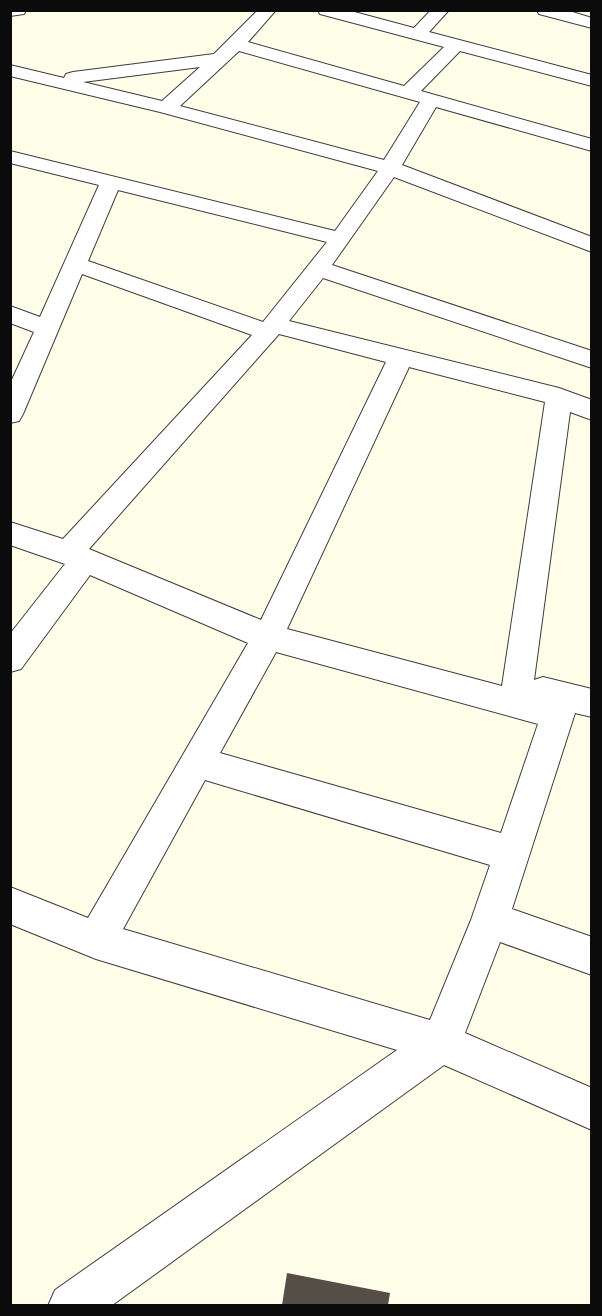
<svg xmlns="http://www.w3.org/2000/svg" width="602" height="1316" viewBox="0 0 602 1316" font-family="Bitter,serif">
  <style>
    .building { fill: #544e47 }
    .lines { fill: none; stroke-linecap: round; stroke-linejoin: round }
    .minor-casing { stroke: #3e3e3e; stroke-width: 2 }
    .minor { fill: #fff; fill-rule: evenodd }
  </style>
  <rect width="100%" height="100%" fill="#fffee9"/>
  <path class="building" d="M287 1273 390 1293 388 1305H282Z"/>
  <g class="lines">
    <g class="minor-casing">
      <path id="minor" d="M10 10H26L24 14 10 16Z
        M258 10H276L248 42 404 86 444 47 320 14 318 10H347L414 28 431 10H449L429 32 592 75V86L460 51 421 91 592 139V151L436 107 402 165 592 237V252L394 177 332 265 592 351V368L323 278 289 321 559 388 592 400V420L570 412 534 680 543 677 592 689V717L575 713 512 909 592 937V975L500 942 465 1033 592 1088V1130L444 1065 111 1306H48L55 1290 397 1050 96 959 10 924V887L88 918 248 643 90 575 21 669 10 672V634L65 564 10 545V522L63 539 252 335 82 274 23 414 19 421 10 423V384L34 332 10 323V306L40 317 99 185 10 163V151L335 231 378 171 160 112 10 76V65L64 78 66 74 73 72 214 54ZM239 51 420 102 384 160 180 106ZM200 67 162 101 83 82ZM118 190 327 242 263 322 88 261ZM279 334 386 362 261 620 89 549ZM409 367 545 402 502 686 287 629ZM276 652 538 724 501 833 220 753ZM205 780 490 865 471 920 430 1020 123 929Z
        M537 10H566L592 18V28L539 14Z"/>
    </g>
    <use href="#minor" class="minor"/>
  </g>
  <rect width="602" height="1316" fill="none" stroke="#0b0b0b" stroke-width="24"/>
</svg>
